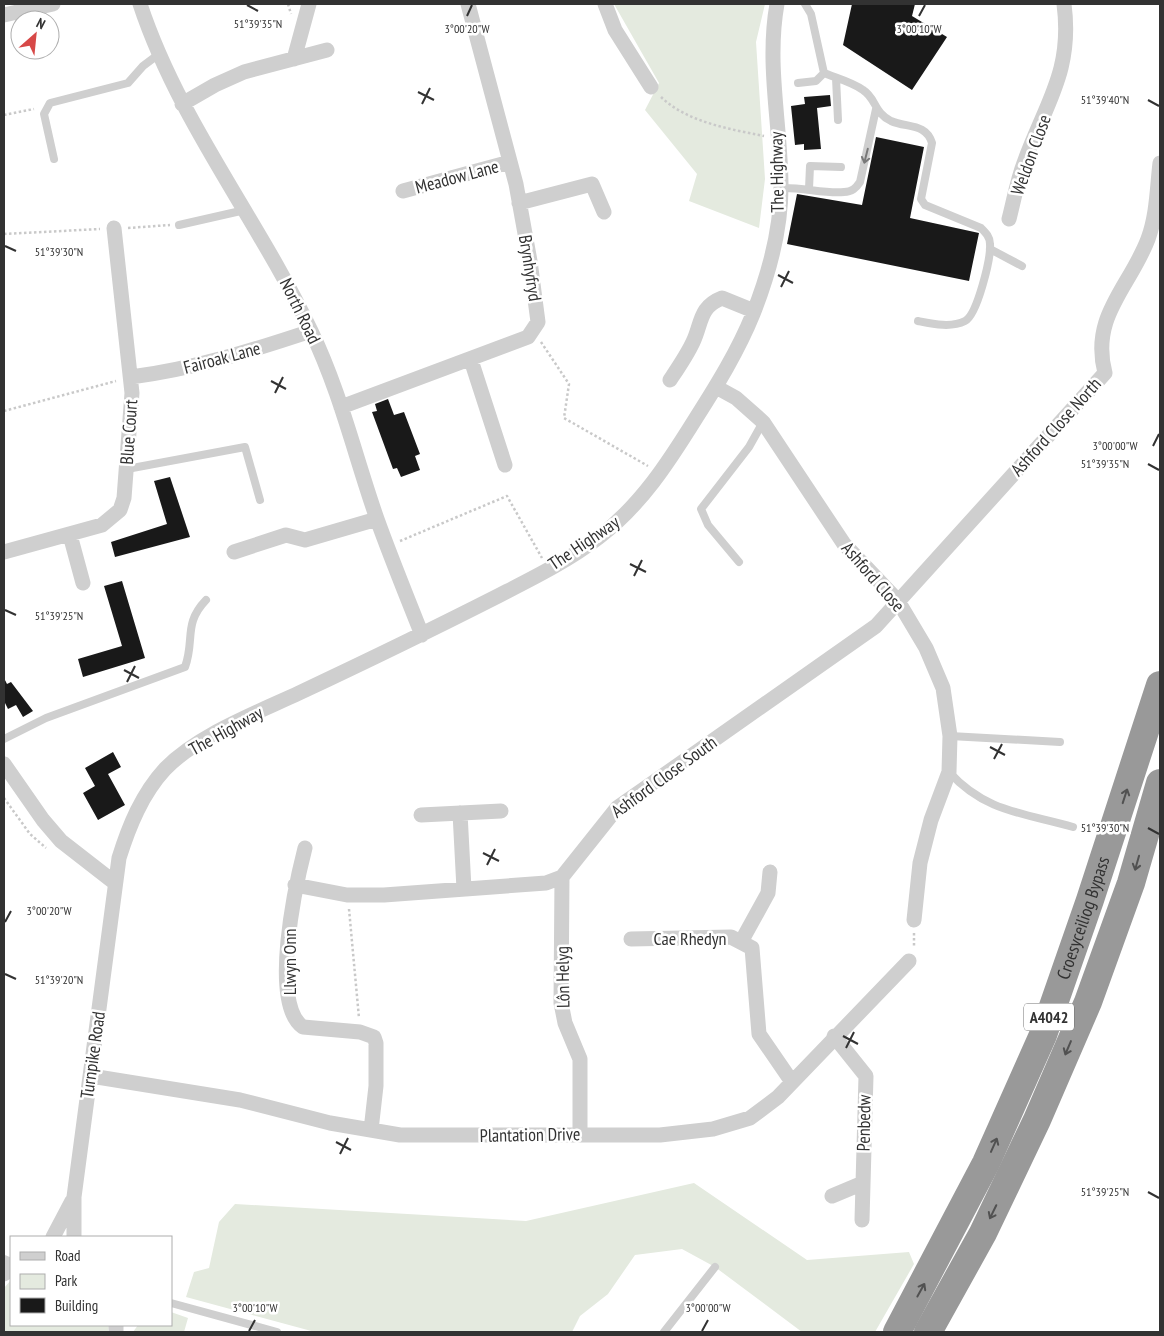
<svg xmlns="http://www.w3.org/2000/svg" width="1164" height="1336" viewBox="0 0 1164 1336" font-family="'PT Sans Narrow',sans-serif">
  <style>
    .green { fill: #e4eadf }
    .building { fill: #191919 }
    .lines { fill: none; stroke-linecap: round; stroke-linejoin: round }
    .path { stroke: #c9c9c9; stroke-width: 2.5; stroke-dasharray: 2.5 2.5; stroke-linecap: butt }
    .lane { stroke: #cfcfcf; stroke-width: 8 }
    .street { stroke: #cfcfcf; stroke-width: 15 }
    .highway { stroke: #999; stroke-width: 28 }
    .oneway { stroke: #797979 }
    .oneway2 { stroke: #515151 }
    .ticks { fill: none; stroke: #323232; stroke-width: 2 }
    .labels { text-anchor: middle; stroke-width: 5; stroke-linejoin: round; paint-order: stroke }
    .shield { fill: #fff; stroke: #707070; stroke-width: 1 }
    .shield-label { font-size: 16px; font-weight: bold; fill: #323232 }
    .street-label { font-size: 18px; fill: #323232; stroke: #fff }
    .ticks-label { font-size: 12px; text-anchor: middle; fill: #323232; stroke: #fff; stroke-width: 5; stroke-linejoin: round; paint-order: stroke }
  </style>
  <rect width="100%" height="100%" fill="#fff"/>
  <path class="green" d="M614 4H765L756 42 765 179 759 228 689 201 697 174 645 110 659 83Z
    M694 1183 807 1260 909 1252 914 1264 875 1332H802L715 1267 682 1249 635 1255 608 1294 580 1316 572 1332H315L186 1297 194 1272 209 1268 219 1222 235 1204 526 1221Z
    M11 1280V1325H109L108 1332H4V1288Z
    M171 1312 188 1318 184 1332H133L138 1325H171Z"/>
  <path class="building" d="M852 4H915L912 16 947 37 912 90 843 45Z
    M830 95 831 106 817 108 821 149 804 150V144L795 145 791 106 805 104 804 97Z
    M876 137 924 147 910 218 979 233 969 281 787 244 797 194 862 205Z
    M388 399 394 415 404 412 420 454 415 456 420 470 401 477 397 468 393 469 372 412 377 411 375 404Z
    M170 477 190 537 115 557 111 542 167 524 154 481Z
    M122 581 145 658 83 677 78 659 122 646 104 586Z
    M4 678 7 684 11 682 33 711 23 717 16 705 8 709 4 701Z
    M113 752 121 767 108 774 125 805 98 820 83 793 95 786 85 768Z"/>
  <g class="lines">
    <path class="path" d="M288 4 291 14
      M661 97C687 122 729 129 764 136
      M4 115 34 109
      M128 228 170 225
      M4 234 100 229
      M541 342 569 384 564 418 648 466
      M4 411 116 381
      M400 541 507 496 542 558
      M4 798 30 834 46 848
      M349 909 359 1018
      M914 933V948"/>
    <path class="lane" d="M805 4 811 14 824 73C836 78 852 82 863 90 876 98 874 113 891 121 907 128 926 123 932 143L921 199 925 205 981 228C986 233 990 237 990 244 991 259 977 315 965 321 951 328 933 324 918 321
      M836 78 838 120
      M798 83 816 81 824 73
      M54 159 44 114 50 103 128 83 143 66 159 54
      M781 188C802 187 825 194 844 192 852 192 856 188 860 182L876 109
      M809 189 810 166 841 167
      M179 225 245 210
      M990 249 1022 266
      M127 469 245 447 260 500
      M739 562 708 525 701 509 749 447 763 422
      M950 736 1060 742
      M4 739 46 718 185 667C195 640 183 624 206 600
      M949 772C985 812 1024 813 1073 827
      M4 1259 11 1262
      M171 1303 277 1332
      M664 1332 715 1267"/>
    <path class="street" d="M140 4C179 122 258 219 311 331 340 391 355 456 377 519 391 558 407 597 422 635
      M605 4 615 30 651 87
      M4 15 53 4
      M294 59 309 4
      M182 104 215 85 244 72 327 50
      M403 191 510 162
      M519 203 592 184 604 212
      M1009 219C1014 200 1017 181 1024 163 1045 104 1073 72 1064 4
      M471 360 505 465
      M131 377C193 369 251 351 311 331
      M670 380C678 368 687 355 693 342 702 323 699 307 722 298L754 311
      M716 387 736 398 763 422 844 544 898 601 926 648 943 688 950 736 949 772 931 820 920 863 914 920
      M341 407 528 337 538 322 530 261 516 184 468 4
      M70 535 83 583
      M4 552 102 525 120 510 124 498 132 393 114 228
      M234 552 286 535 305 540 377 519
      M4 764 43 820 61 841 115 883
      M460 813 464 889
      M421 815 501 811
      M305 848C296 883 269 1004 303 1027L360 1032 374 1037 376 1043V1086L371 1130
      M562 877 561 1003 565 1023 580 1059V1134
      M295 885 347 895H384L546 883 562 877 617 808 876 626 1105 373C1090 316 1130 287 1148 239 1157 215 1157 188 1160 163
      M631 939 731 937 752 948 759 1034 792 1082
      M741 942 768 893 770 872
      M834 1036 866 1076 862 1220
      M91 1076 240 1100 330 1123 400 1135H660L713 1129 750 1118 778 1097 909 961
      M832 1196 863 1183
      M53 1237 72 1201
      M74 1237V1197L119 858C129 826 142 794 165 769 198 735 256 713 299 693 365 662 431 630 496 597 531 579 568 561 599 537 641 505 668 463 696 418 717 385 738 351 753 314 768 276 781 229 781 187 781 126 766 65 777 4
      M4 1274 11 1268
      M116 1332V1325"/>
    <g class="highway">
      <path id="s1" d="M897 1332 986 1163 1043 1035 1090 900 1160 685"/>
      <path d="M928 1332 983 1233 1037 1120 1088 1002 1131 883 1160 783"/>
    </g>
  </g>
  <defs><path id="oneway-shaft" d="M-6 0H5M1.5-3L5.5 0L1.5 3" fill="none" stroke-width="1.6" stroke-linecap="round" stroke-linejoin="round" transform="scale(1.25)"/></defs>
  <use class="oneway" href="#oneway-shaft" transform="translate(866 156) rotate(104)"/>
  <g class="oneway2">
    <use href="#oneway-shaft" transform="translate(1125 796) rotate(-72)"/>
    <use href="#oneway-shaft" transform="translate(1137 863) rotate(106)"/>
    <use href="#oneway-shaft" transform="translate(1068 1048) rotate(113)"/>
    <use href="#oneway-shaft" transform="translate(994 1145) rotate(-66)"/>
    <use href="#oneway-shaft" transform="translate(993 1212) rotate(116)"/>
    <use href="#oneway-shaft" transform="translate(921 1290) rotate(-61)"/>
  </g>
  <path class="ticks" d="M247 5 258 11M467 16 472 5M919 16 925 5M418 92 434 100M1148 100 1159 106M422 104 430 88M5 246 16 251M778 275 793 283M781 287 789 271M271 381 286 389M275 393 283 377M1153 446 1159 434M1148 464 1159 470M630 564 646 572M634 576 642 560M5 610 16 615M124 670 139 678M127 682 135 666M990 747 1005 755M994 759 1002 744M1148 828 1159 834M483 853 499 861M487 865 495 849M5 922 11 911M5 974 16 979M843 1036 858 1044M846 1048 854 1032M336 1142 351 1150M340 1154 348 1138M1148 1192 1159 1198M249 1331 255 1320M702 1331 708 1320"/>
  <g class="labels">
    <rect class="shield" x="1024" y="1003.5" width="50" height="27" rx="4"/>
    <g class="shield-label">
      <text x="1049" y="1023">A4042</text>
    </g>
    <g class="street-label">
      <text transform="translate(1031 155) rotate(-70)" y="6">Weldon Close</text>
      <text transform="translate(777 172) rotate(-91)" y="6">The Highway</text>
      <text transform="translate(457 177) rotate(-15)" y="6">Meadow Lane</text>
      <text transform="translate(530 268) rotate(81)" y="6">Brynhyfryd</text>
      <text transform="translate(300 311) rotate(64)" y="6">North Road</text>
      <text transform="translate(222 358) rotate(-15)" y="6">Fairoak Lane</text>
      <text transform="translate(1056 427) rotate(-48)" y="6">Ashford Close North</text>
      <text transform="translate(129 432) rotate(-86)" y="6">Blue Court</text>
      <text transform="translate(584 543) rotate(-34)" y="6">The Highway</text>
      <text transform="translate(873 577) rotate(49)" y="6">Ashford Close</text>
      <text transform="translate(226 731) rotate(-29)" y="6">The Highway</text>
      <text transform="translate(664 777) rotate(-36)" y="6">Ashford Close South</text>
      <text dy="6" stroke="none"><textPath href="#s1" startOffset="455">Croesyceiliog Bypass</textPath></text>
      <text x="690" y="945">Cae Rhedyn</text>
      <text transform="translate(290 962) rotate(-90)" y="6">Llwyn Onn</text>
      <text transform="translate(563 977) rotate(-91)" y="6">Lôn Helyg</text>
      <text transform="translate(93 1055) rotate(-82)" y="6">Turnpike Road</text>
      <text transform="translate(864 1123) rotate(-89)" y="6">Penbedw</text>
      <text transform="translate(530 1135) rotate(-1)" y="6">Plantation Drive</text>
    </g>
  </g>
  <g class="ticks-label">
    <text x="258" y="28">51°39'35"N</text>
    <text x="467" y="33">3°00'20"W</text>
    <text x="919" y="33">3°00'10"W</text>
    <text x="1105" y="104">51°39'40"N</text>
    <text x="59" y="256">51°39'30"N</text>
    <text x="1115" y="450">3°00'00"W</text>
    <text x="1105" y="468">51°39'35"N</text>
    <text x="59" y="620">51°39'25"N</text>
    <text x="1105" y="832">51°39'30"N</text>
    <text x="49" y="915">3°00'20"W</text>
    <text x="59" y="984">51°39'20"N</text>
    <text x="1105" y="1196">51°39'25"N</text>
    <text x="255" y="1312">3°00'10"W</text>
    <text x="708" y="1312">3°00'00"W</text>
  </g>
  <rect width="1164" height="1336" fill="none" stroke="#323232" stroke-width="10"/>
  <rect x="10" y="1236" width="162" height="90" fill="#ffffff" stroke="#adadad"/>
  <rect x="20" y="1252" width="25" height="8" fill="#cfcfcf" stroke="#adadad"/>
  <text x="55" y="1261" font-size="15" fill="#323232">Road</text>
  <rect x="20" y="1274" width="25" height="15" fill="#e4eadf" stroke="#adadad"/>
  <text x="55" y="1286" font-size="15" fill="#323232">Park</text>
  <rect x="20" y="1298" width="25" height="15" fill="#191919" stroke="#adadad"/>
  <text x="55" y="1311" font-size="15" fill="#323232">Building</text>
  <g transform="translate(35 35) rotate(27)"><circle r="24" fill="#ffffff" stroke="#adadad"/>
  <path d="M0-4L9 19L0 12L-9 19Z" fill="#d74847"/>
  <text y="-8" font-size="14" font-weight="bold" text-anchor="middle" fill="#323232">N</text>
  </g>
</svg>
